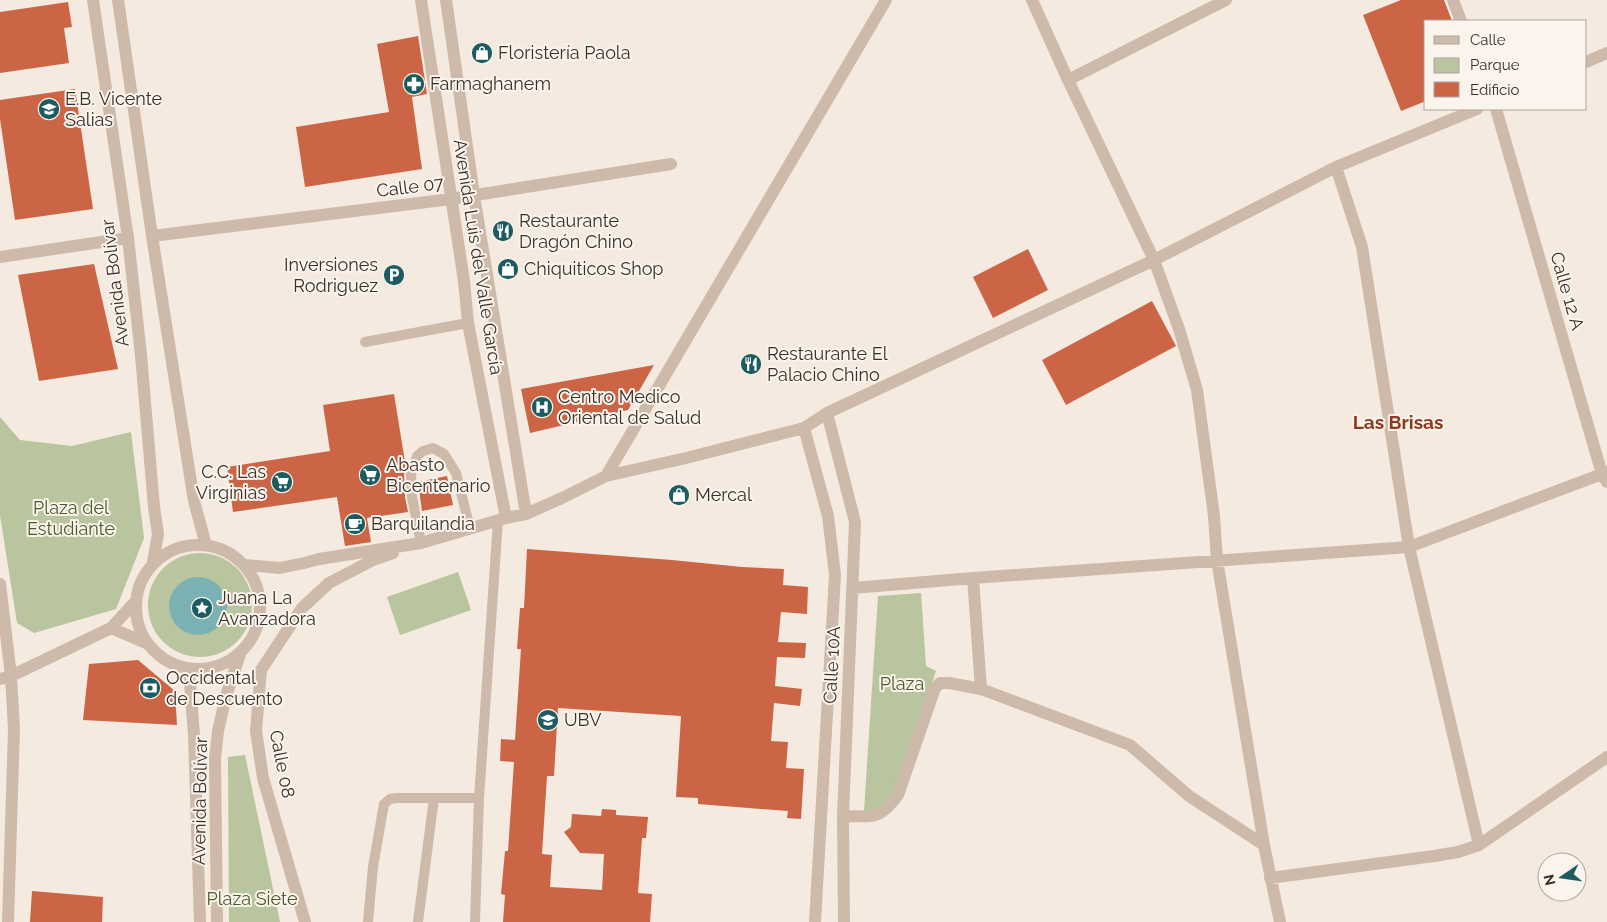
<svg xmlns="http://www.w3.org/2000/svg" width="1607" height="922" viewBox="0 0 1607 922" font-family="Raleway,sans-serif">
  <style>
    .green { fill: #b8c59e }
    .water { fill: #7cb1b3 }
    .building { fill: #cc6545 }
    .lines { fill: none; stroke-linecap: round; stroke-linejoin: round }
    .service { stroke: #cebaaa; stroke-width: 10 }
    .minor { stroke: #cebaaa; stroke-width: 12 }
    .tertiary { stroke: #cebaaa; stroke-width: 12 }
    .labels { text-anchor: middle; stroke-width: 4; stroke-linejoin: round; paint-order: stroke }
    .poi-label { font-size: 18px; fill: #3b2f2a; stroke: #fbf4ec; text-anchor: start }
    .street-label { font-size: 18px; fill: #3b2f2a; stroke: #fbf4ec }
    .park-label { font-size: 18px; fill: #4a5b2c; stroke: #fbf4ec }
    .neighbourhood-label { font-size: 19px; font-weight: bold; fill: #8f381e; stroke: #fbf4ec }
  </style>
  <rect width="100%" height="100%" fill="#f4eadf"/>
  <path class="green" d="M0 417 20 440 72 446 131 432 144 538 116 609 34 633 17 623 0 515Z
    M148 605a52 52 0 1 1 104 0a52 52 0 1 1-104 0Z
    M458 572 471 610 400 635 387 597Z
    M921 593 926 666 936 671 897 791 875 811H864L878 596Z
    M245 755 280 922H229L228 757Z"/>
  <path class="water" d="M169 606a29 29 0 1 1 58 0a29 29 0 1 1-58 0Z"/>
  <path class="building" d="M1401 0H1444L1452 21H1426V101L1401 111 1363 15Z
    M68 2 72 27 64 28 69 63 0 73V12Z
    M418 36 427 94 412 97 422 169 305 187 296 127 389 112 377 44Z
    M75 89 93 209 15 220 0 119V100Z
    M1028 249 1048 290 993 318 973 277Z
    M94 264 118 369 39 381 18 275Z
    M1152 301 1176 346 1066 405 1042 360Z
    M654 365 628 410 530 433 521 389Z
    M394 394 406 468 404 474 405 497 408 512 367 518 371 542 345 546 337 497 233 512 227 467 330 451 323 405Z
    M447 476 453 505 422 511 418 482Z
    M527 549 672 560 742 567 784 569 783 585 808 587 807 614 781 612 778 642 806 643 805 658 777 657 775 686 802 689 800 706 774 703 771 741 788 742 786 768 804 769 801 819 787 818 788 811 698 804V798L676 797 681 716 558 708 554 776H547L542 854 552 855 550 887 602 890 604 854 580 853 564 832 571 827 572 814 601 816 602 809 616 810V815L648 817 646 838H642L638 893 652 894 650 922H503L505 895 501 894 505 851H508L514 762 500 761 501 739 515 740 521 649H517L520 608H524Z
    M138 660 175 691 177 725 83 720 89 664Z
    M32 891 103 897 102 922H30Z"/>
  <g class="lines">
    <path class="service" d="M365 342 468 323
      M421 543 412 497 411 474 417 456 423 451 433 448 444 454 456 473 470 528
      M368 922 373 867 384 804 390 799 396 798H479
      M418 922 434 798
      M475 922 479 798 498 520"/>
    <path class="minor" d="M421 0 464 281 468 323 506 518
      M446 0 474 195 526 514
      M1032 0 1068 80 1154 260 1179 329 1197 390 1214 516 1217 560 1264 845 1280 922
      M1453 0 1461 21
      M1586 62 1607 53
      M1068 80 1226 0
      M1496 109 1602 474 1607 482
      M1336 167 1362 247 1409 547 1479 845
      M152 236 451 199 671 164
      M0 257 128 238
      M827 413 855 522 843 816 844 922
      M804 428 828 516 835 575 815 922
      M606 476 886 0
      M244 565 280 568 304 563 319 559 421 543 506 518 526 514 562 498 606 476 686 458 804 428 827 413 1154 260 1336 167 1477 109
      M973 578 981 689
      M0 584 11 676 14 729 8 922
      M853 588 973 578 1409 547 1607 472
      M111 628 146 643
      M0 679 11 676 111 628 135 602
      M843 816C872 816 879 821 898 795L935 688 940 683H949L981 689 1130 745 1189 796 1264 845
      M1270 878 1434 856 1458 852 1479 845 1607 757
      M305 922 263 778 256 731 261 670 302 608 329 583 373 560 393 553"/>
    <path class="tertiary" d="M93 0 128 238 141 355 154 507 158 534 153 562
      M118 0 152 236 194 501 206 545
      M136 607a62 62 0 1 1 124 0a62 62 0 1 1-124 0Z
      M189 670 194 735 200 922
      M217 922 215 759 218 731 226 696 240 654"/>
  </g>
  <defs>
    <g id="shop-disc" transform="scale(1.125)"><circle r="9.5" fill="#1c5b5f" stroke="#fbf4ec"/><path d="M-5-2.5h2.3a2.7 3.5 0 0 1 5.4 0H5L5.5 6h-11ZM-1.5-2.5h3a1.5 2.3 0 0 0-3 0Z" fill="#fff"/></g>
    <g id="pharmacy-disc" transform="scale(1.125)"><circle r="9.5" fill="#1c5b5f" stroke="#fbf4ec"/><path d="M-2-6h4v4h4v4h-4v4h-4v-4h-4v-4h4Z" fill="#fff"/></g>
    <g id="school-disc" transform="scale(1.125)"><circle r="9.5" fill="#1c5b5f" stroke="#fbf4ec"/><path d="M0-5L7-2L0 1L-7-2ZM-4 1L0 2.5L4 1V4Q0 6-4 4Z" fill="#fff"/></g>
    <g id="restaurant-disc" transform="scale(1.125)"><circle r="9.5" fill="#1c5b5f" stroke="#fbf4ec"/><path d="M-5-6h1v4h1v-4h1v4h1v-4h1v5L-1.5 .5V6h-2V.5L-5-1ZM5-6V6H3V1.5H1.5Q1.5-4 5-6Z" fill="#fff"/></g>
    <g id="parking-disc" transform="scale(1.125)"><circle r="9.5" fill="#1c5b5f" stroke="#fbf4ec"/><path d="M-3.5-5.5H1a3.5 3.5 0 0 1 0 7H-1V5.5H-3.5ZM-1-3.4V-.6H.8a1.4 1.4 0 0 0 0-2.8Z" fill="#fff"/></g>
    <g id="hospital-disc" transform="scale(1.125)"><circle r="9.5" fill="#1c5b5f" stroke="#fbf4ec"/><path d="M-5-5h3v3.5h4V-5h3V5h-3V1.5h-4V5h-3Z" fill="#fff"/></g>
    <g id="supermarket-disc" transform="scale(1.125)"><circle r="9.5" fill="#1c5b5f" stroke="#fbf4ec"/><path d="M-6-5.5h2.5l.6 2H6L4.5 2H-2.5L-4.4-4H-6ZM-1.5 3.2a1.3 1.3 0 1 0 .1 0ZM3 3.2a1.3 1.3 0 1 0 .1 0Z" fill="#fff"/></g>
    <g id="cafe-disc" transform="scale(1.125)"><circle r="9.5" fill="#1c5b5f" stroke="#fbf4ec"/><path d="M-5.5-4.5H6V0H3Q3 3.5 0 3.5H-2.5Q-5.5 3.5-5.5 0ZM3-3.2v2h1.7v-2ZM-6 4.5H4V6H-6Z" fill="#fff"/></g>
    <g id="sight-disc" transform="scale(1.125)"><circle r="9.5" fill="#1c5b5f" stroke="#fbf4ec"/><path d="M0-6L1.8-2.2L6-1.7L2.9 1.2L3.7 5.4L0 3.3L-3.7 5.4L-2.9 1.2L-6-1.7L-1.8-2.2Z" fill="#fff"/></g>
    <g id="bank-disc" transform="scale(1.125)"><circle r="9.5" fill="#1c5b5f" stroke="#fbf4ec"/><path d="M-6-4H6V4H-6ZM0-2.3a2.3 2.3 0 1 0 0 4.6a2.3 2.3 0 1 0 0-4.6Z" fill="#fff"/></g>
    <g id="university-disc" transform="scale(1.125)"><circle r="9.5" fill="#1c5b5f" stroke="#fbf4ec"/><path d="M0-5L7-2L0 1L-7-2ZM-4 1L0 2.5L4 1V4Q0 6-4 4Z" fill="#fff"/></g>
  </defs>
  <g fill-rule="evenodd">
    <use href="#shop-disc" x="482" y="53"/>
    <use href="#pharmacy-disc" x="414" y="84"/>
    <use href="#school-disc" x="49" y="109"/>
    <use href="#restaurant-disc" x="503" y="231"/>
    <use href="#shop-disc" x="508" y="269"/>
    <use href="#parking-disc" x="394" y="275"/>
    <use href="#restaurant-disc" x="751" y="364"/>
    <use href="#hospital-disc" x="542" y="407"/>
    <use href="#supermarket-disc" x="370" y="475"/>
    <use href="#supermarket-disc" x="282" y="482"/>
    <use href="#shop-disc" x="679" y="495"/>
    <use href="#cafe-disc" x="355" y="524"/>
    <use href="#sight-disc" x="202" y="608"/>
    <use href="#bank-disc" x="150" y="688"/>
    <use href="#university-disc" x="548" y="720"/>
  </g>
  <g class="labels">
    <g class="poi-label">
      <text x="498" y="59">Floristería Paola</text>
      <text x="430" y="90">Farmaghanem</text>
      <text x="65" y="105">E.B. Vicente<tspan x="65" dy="21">Salias</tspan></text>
      <text x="519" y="227">Restaurante<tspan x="519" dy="21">Dragón Chino</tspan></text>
      <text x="378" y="271" text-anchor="end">Inversiones<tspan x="378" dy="21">Rodriguez</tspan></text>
      <text x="524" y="275">Chiquiticos Shop</text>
      <text x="767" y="360">Restaurante El<tspan x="767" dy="21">Palacio Chino</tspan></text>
      <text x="558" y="403">Centro Medico<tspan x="558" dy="21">Oriental de Salud</tspan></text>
      <text x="386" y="471">Abasto<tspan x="386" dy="21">Bicentenario</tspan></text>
      <text x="266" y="478" text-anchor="end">C.C. Las<tspan x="266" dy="21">Virginias</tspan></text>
      <text x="695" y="501">Mercal</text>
      <text x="371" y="530">Barquilandia</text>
      <text x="218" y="604">Juana La<tspan x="218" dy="21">Avanzadora</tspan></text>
      <text x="166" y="684">Occidental<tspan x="166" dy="21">de Descuento</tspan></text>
      <text x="564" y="726">UBV</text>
    </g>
    <g class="street-label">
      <text transform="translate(410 187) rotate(-7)" y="6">Calle 07</text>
      <text transform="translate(478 257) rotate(81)" y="6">Avenida Luis del Valle García</text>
      <text transform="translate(115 283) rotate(-97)" y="6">Avenida Bolívar</text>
      <text transform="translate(1567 291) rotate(74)" y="6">Calle 12 A</text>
      <text transform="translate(832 665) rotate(-87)" y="6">Calle 10A</text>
      <text transform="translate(282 764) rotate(79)" y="6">Calle 08</text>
      <text transform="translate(200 801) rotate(-89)" y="6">Avenida Bolívar</text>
    </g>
    <g class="park-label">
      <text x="71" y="514">Plaza del<tspan x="71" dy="21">Estudiante</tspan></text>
      <text x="902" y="690">Plaza</text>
      <text x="252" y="905">Plaza Siete</text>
    </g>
    <g class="neighbourhood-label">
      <text x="1398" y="429">Las Brisas</text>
    </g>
  </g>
  <rect x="1424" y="20" width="162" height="90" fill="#fbf4ec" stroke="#aea59e"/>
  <rect x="1434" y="36" width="25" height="8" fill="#cebaaa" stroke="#aea59e"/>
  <text x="1470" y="45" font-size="15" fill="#3b2f2a">Calle</text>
  <rect x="1434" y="58" width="25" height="15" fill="#b8c59e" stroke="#aea59e"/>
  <text x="1470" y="70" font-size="15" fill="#3b2f2a">Parque</text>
  <rect x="1434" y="82" width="25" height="15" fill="#cc6545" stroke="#aea59e"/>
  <text x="1470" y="95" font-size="15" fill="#3b2f2a">Edificio</text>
  <g transform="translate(1562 877) rotate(257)"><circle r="24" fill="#fbf4ec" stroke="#aea59e"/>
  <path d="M0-4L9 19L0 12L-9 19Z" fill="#1c5b5f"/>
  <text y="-8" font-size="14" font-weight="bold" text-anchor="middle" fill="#3b2f2a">N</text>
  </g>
</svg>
